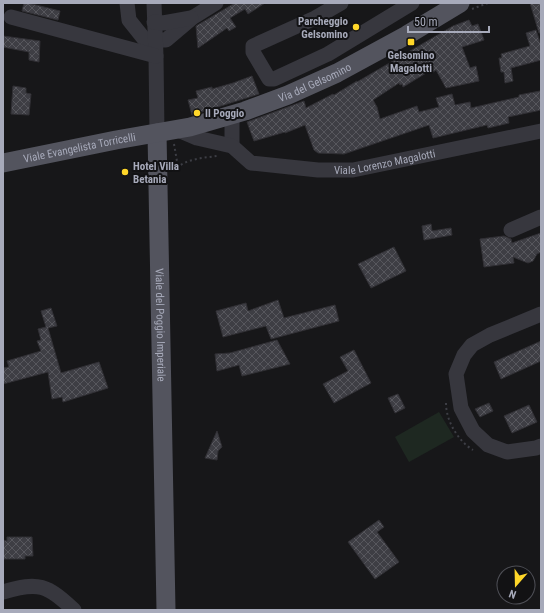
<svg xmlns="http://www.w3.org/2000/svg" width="544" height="613" viewBox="0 0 544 613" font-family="'Roboto Condensed',sans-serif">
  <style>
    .grass { fill: #1e2821 }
    .building { fill: url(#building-cross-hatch); stroke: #313035 }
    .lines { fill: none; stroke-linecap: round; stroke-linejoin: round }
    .path { stroke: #3d3e45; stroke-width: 2; stroke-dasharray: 2 3; stroke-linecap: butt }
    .minor { stroke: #37373e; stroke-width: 15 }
    .major { stroke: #53545e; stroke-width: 19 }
    .poi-dot { fill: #ffd729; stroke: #121214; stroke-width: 1.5 }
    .labels { text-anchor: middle; stroke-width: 4; stroke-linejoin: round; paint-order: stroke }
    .poi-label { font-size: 11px; font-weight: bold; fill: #a7aaba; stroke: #121214; text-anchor: start }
    .street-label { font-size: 11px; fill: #a7aaba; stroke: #121214 }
  </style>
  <defs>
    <pattern id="building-cross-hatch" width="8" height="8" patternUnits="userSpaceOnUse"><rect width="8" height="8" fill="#3e3e44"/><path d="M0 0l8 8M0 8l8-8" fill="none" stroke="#57575d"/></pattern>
  </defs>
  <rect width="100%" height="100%" fill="#171719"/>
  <path class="grass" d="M439 412 454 437 409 462 395 437Z"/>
  <path class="building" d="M24 3H28L60 11 58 20 22 11Z
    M235 3H265L248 14 245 9 230 18 236 27 229 31 227 28 198 48 196 26Z
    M530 3H541V33H539Z
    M469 20 472 26 478 24 484 40 462 47 470 68 476 66 479 81 446 88 436 70 432 73 431 70 403 87 402 84 400 85 399 83 373 100 377 107 380 119 417 106 419 112 439 107 436 98 452 94 455 105 470 102 471 108 519 97V95L540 91 541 110 508 117 509 123 488 128 487 125 433 138 429 125 344 154 318 153 314 150 305 125 285 133V132L254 141 247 122 304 101 306 108 333 94 334 95 357 81V82L453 26Z
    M536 30 541 45V60L511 68 513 81 505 83 504 72H501L499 58H502L501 54 530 46 526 33Z
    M3 36 40 41 39 62 29 60V52L3 47Z
    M252 76 259 94 192 115 188 100 198 98 196 91 212 87V89L233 83Z
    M13 86 26 88V93L31 94 29 115 11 114Z
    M431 224 432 231 451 228 452 235 424 240 422 226Z
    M541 233V252L537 254 533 261 528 263 513 257 514 263 484 267 480 239 504 236 511 239 512 243Z
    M394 247 406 271 371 288 358 264Z
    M278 300 284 318 335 305 339 321 271 339 266 326 223 337 216 311 246 303 248 311Z
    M51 308 57 326 48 328 61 373 99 362 108 388 63 402 62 397 52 399 48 372 3 384V368L9 367 7 361 41 351 37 341 41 340 38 329 46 327 41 311Z
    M277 340 290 364 242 376 239 365 217 371 215 354 230 353Z
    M541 341V361L501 379 494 362Z
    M354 350 371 383 334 403 323 384 348 371 340 357Z
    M398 394 405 408 395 413 388 398Z
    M489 403 493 411 480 417 475 409Z
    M529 405 537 422 512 433 504 416Z
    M217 431 222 447 218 451 217 460 205 458Z
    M379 520 384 527 377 532 399 562 375 579 348 542Z
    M7 537H32L33 556H25V559H3V540L7 541Z"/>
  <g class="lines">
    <path class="path" d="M472 9 488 3
      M174 144 178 167
      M173 171C184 159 202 158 217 156
      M446 403C446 421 458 441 473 450"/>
    <g class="minor">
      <path d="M127 3 129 20 145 40H166L192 18 216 3"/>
      <path d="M154 3 156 56 157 133"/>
      <path d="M341 3 315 18 253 46V52L269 79H274L328 54 412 3"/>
      <path d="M11 17 156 56"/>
      <path d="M154 22 163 23 191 18"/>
      <path d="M232 115V146"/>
      <path id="s1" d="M176 129 197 138 232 146 251 163 318 170H353L541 131"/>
      <path d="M511 230 541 217"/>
      <path d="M541 314 490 335 472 345 464 355 456 374 461 408 473 431 488 445 507 452 536 448 541 446"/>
      <path d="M3 592C39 581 47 585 74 610"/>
    </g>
    <g class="major">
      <path id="s2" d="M157 133 166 610"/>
      <path id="s3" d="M3 163 116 140 190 127 245 111 288 95 337 73 407 35 460 3"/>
    </g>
  </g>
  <g class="poi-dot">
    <circle cx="356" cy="27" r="4"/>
    <rect x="407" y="38" width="8" height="8" rx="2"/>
    <circle cx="197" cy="113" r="4"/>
    <circle cx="125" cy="172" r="4"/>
  </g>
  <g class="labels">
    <g class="poi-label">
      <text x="348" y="25" text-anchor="end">Parcheggio<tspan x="348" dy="13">Gelsomino</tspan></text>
      <text x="411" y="59" text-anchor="middle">Gelsomino<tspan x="411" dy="13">Magalotti</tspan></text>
      <text x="205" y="117">Il Poggio</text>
      <text x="133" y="170">Hotel Villa<tspan x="133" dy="13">Betania</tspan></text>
    </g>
    <g class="street-label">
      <text dy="4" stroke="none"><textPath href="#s3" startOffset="323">Via del Gelsomino</textPath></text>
      <text dy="4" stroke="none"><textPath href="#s3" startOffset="78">Viale Evangelista Torricelli</textPath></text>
      <text dy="4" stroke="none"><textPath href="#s1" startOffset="219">Viale Lorenzo Magalotti</textPath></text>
      <text dy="4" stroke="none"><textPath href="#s2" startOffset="192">Viale del Poggio Imperiale</textPath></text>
    </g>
  </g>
  <rect width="544" height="613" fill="none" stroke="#a7aaba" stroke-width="8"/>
  <g transform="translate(516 585) rotate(200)"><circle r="19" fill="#121214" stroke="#4e4f56"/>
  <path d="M0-3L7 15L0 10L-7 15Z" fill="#ffd729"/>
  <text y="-6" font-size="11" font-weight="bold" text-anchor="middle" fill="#a7aaba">N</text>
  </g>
  <path d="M408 26v6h81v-6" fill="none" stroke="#a7aaba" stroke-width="2"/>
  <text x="414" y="26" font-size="12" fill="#a7aaba" stroke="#121214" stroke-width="3" paint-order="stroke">50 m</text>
</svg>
